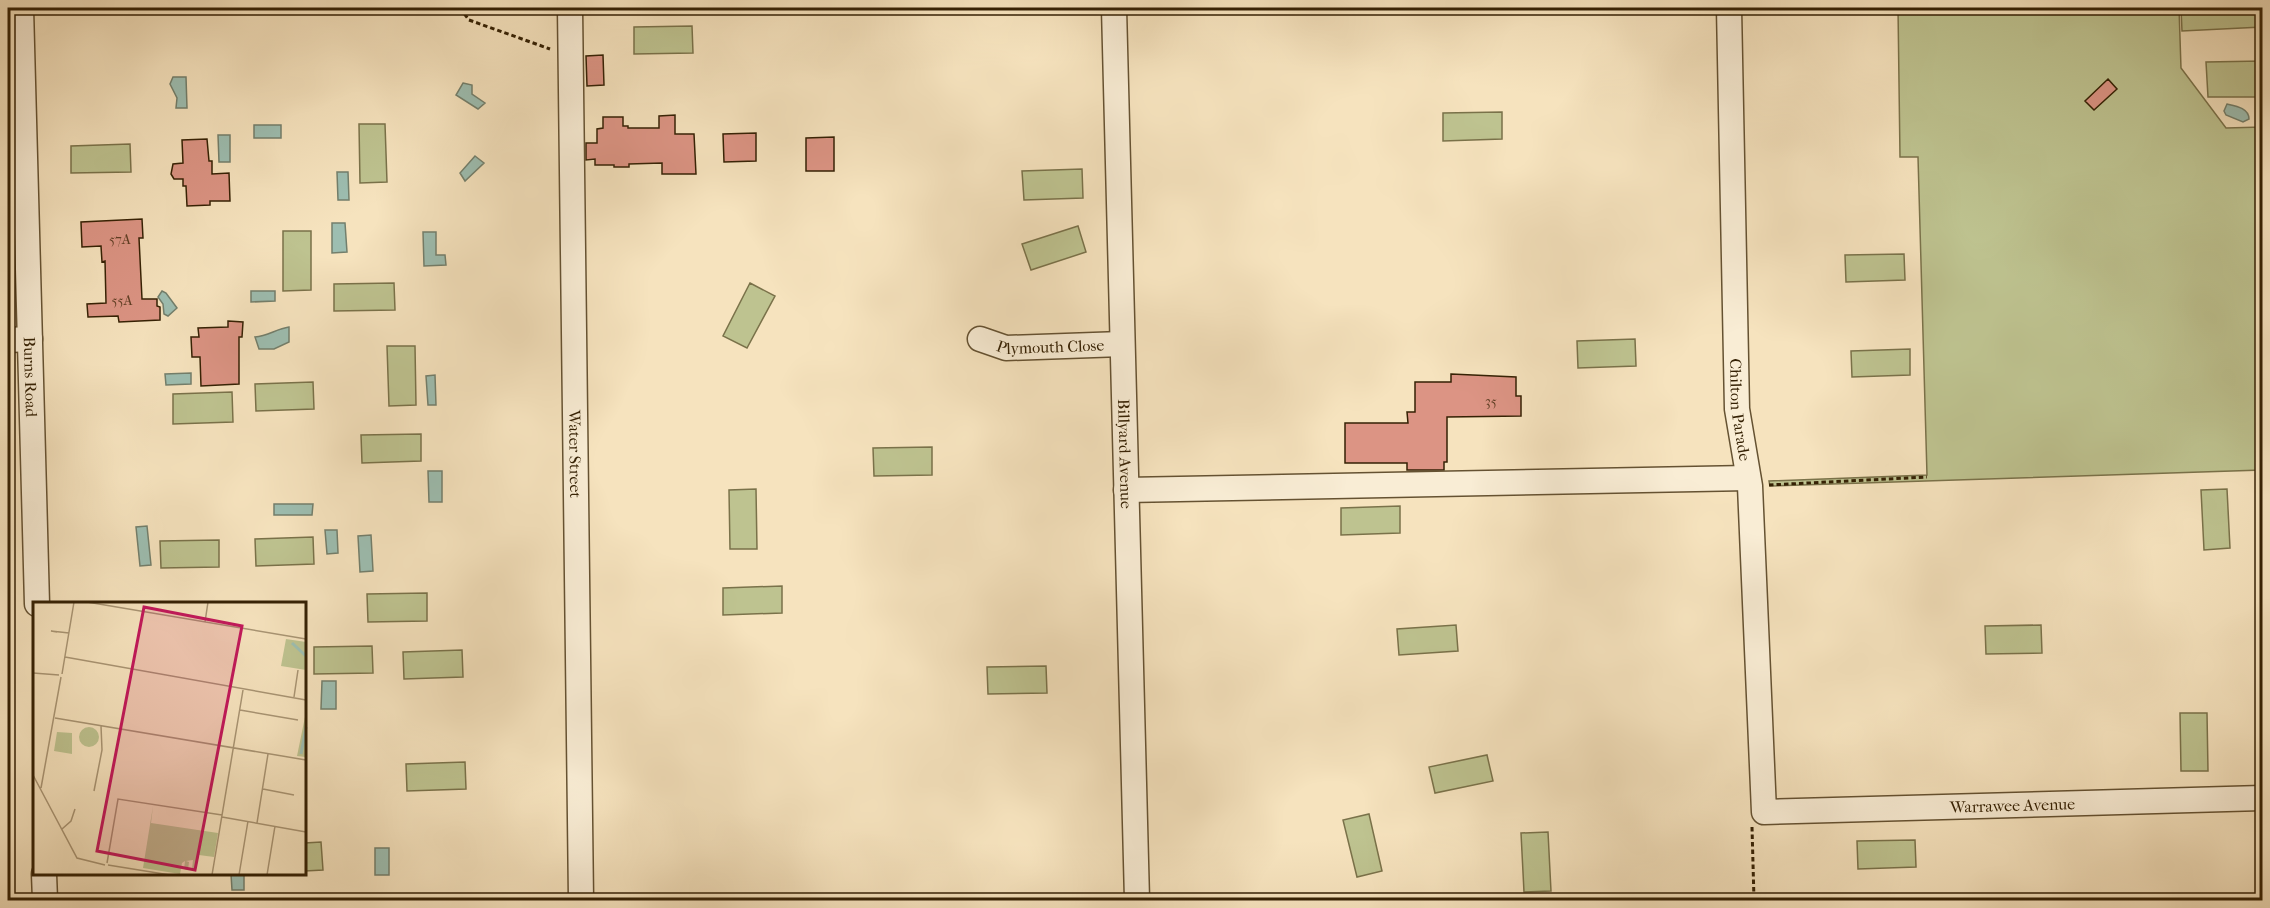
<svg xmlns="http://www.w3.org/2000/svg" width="2270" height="908" viewBox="0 0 2270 908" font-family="'IM FELL French Canon',serif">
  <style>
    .green { fill: #bec390; stroke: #7a724a; stroke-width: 1.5 }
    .water { fill: #9dbeb1; stroke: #737f6c; stroke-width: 1.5 }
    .building { fill: #dc9484; stroke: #352104; stroke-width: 1.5 }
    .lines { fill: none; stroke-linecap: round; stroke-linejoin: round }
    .minor-casing { stroke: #655232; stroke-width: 27 }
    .path { stroke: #352104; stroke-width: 3; stroke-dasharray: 4.5 3; stroke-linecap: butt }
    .minor { stroke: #f9edd5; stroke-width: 24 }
    .labels { text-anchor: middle; stroke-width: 5; stroke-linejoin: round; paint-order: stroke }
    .number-label { font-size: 14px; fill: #5f3e24 }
    .street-label { font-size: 16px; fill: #352104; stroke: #f9edd5 }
    .inset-river { fill: none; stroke: #9dbeb1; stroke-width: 3 }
    .inset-road { fill: none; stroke: #a99574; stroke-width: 1.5 }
    .view { fill: #c2185b; fill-opacity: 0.15; stroke: #c2185b; stroke-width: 3 }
    .inset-edge { fill: none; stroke: #352104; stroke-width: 3 }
  </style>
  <rect width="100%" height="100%" fill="#f6e3be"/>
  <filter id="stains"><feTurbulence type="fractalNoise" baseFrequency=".00333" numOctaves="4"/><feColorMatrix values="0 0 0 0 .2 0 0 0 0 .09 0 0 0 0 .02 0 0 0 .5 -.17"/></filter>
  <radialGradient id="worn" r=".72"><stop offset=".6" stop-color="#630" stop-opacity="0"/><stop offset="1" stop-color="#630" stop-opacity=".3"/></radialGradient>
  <path class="green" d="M1898 8H2179L2181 68 2226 128 2262 127V470L1770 486 1769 481 1927 475 1918 157H1900Z
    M2181 8H2262V27L2182 31Z
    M692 26 693 53 634 54V27Z
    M2262 61V97H2208L2206 62Z
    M1502 112V139L1443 141V113Z
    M359 124H385L387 182 360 183Z
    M130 144 131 172 71 173V146Z
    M1082 169 1083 198 1024 200 1022 171Z
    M1078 226 1086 252 1031 270 1022 244Z
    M283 231H311V290L283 291Z
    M1904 254 1905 280 1846 282 1845 255Z
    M394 283 395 310 334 311V284Z
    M750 283 775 296 747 348 723 336Z
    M1635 339 1636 366 1578 368 1577 341Z
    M387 346H415L416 405 389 406Z
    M1910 349V375L1852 377 1851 351Z
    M313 382 314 409 256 411 255 384Z
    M232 392 233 422 173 424V394Z
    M421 434V461L362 463 361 435Z
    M932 447V475L874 476 873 448Z
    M756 489 757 549H730L729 490Z
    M2227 489 2230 548 2204 550 2201 490Z
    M1400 506V533L1341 535V508Z
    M313 537 314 564 256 566 255 539Z
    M219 540V567L161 568 160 541Z
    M782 586V613L723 615V588Z
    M427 593V621L368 622 367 594Z
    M1456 625 1458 651 1399 655 1397 629Z
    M2041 625 2042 653 1986 654 1985 626Z
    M372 646 373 673 314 674V647Z
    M462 650 463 677 404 679 403 652Z
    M1046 666 1047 693 988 694 987 667Z
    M2207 713 2208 771H2181L2180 713Z
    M1487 755 1493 781 1435 793 1429 767Z
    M465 762 466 789 407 791 406 764Z
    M1369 814 1382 871 1357 877 1343 820Z
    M1548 832 1551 891 1524 892 1521 833Z
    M1915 840 1916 867 1858 869 1857 841Z
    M321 842 323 870 305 871V843Z"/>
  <path class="water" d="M173 77H186L187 108H176L177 98 170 84Z
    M463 83 472 85V94L485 103 478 109 456 95Z
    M2227 104C2236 106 2249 108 2249 119L2243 122 2226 115 2224 111Z
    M254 125H281V138H254Z
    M218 135H230V162H219Z
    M475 156 484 163 465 181 460 173Z
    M337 172H348L349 200H338Z
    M332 223H345L347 252 332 253Z
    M423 232H436V255H445L446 265 424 266Z
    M162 291 166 293 177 308 168 316 164 314 163 304 158 297Z
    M251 291H275V301L251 302Z
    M289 327V342L274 349H259L255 337C268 336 276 329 289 327Z
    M191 373V384L166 385 165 374Z
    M435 375 436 405H428L426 376Z
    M428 471H442V502H429Z
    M274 504H313L312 515H274Z
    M147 526 151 565 140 566 136 527Z
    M337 530 338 553 327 554 325 530Z
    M371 535 373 571 360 572 358 536Z
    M322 681H336V709H321Z
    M375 848H389V875H375Z
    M231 874H244V890H232Z"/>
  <path class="building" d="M603 55 604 85 587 86 586 56Z
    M2108 79 2117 89 2094 110 2085 101Z
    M675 115V134H694L696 174H662V163L629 164V167H614V165H595V159L586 160V143H597V129L603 128V117H623V126H628V128H659V116Z
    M756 133V161L724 162 723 134Z
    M834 137V171H806V138Z
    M207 139 209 161H212V174L229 173 230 201H210V205L187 206 186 186H183V179H174L171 174 173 164 183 163 182 140Z
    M142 219 143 238H139L142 299H157V306L160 307V320L119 322 118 316 88 317 87 304 106 303 105 261 102 262 101 246 82 247 81 222Z
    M228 321 243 322 242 337H239V384L201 386 200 357H192L191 337H199L198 328 228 327Z
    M1451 374 1516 377V396H1521V416L1447 417V462H1444V470H1407V463H1345V423H1408L1407 412H1415V382H1451Z"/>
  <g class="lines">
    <g class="minor-casing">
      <g id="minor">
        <path id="s1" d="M21 8 37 604"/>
        <path id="s2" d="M570 8 581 900"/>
        <path id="s3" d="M1114 8 1137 900"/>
        <path id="s4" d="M1729 8 1737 409 1750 486 1764 812 2262 798"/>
        <path id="s5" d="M980 339 1006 348 1122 344"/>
        <path d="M8 340 30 339"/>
        <path d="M1126 490 1748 478"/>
        <path d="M44 874 45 900"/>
      </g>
    </g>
    <path class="path" d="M460 8 469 20 550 49
      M1769 485 1927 477
      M1752 827 1754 900"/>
    <use href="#minor" class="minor"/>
  </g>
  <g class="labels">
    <g class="number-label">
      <text x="120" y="244">57A</text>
      <text x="122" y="305">55A</text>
      <text x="1491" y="406">35</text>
    </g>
    <g class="street-label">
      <text dy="6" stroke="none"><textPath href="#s5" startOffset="72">Plymouth Close</textPath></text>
      <text dy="6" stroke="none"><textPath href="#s1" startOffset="369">Burns Road</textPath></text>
      <text dy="6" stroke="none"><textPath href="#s4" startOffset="402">Chilton Parade</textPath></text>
      <text dy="6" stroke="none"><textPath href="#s2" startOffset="446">Water Street</textPath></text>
      <text dy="6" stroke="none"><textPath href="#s3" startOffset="446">Billyard Avenue</textPath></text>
      <text dy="6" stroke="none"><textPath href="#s4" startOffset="1054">Warrawee Avenue</textPath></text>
    </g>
  </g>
  <g transform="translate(33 602)">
    <rect width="273" height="273" fill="#f6e3be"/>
    <path d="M253 37 273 40V68L248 64ZM273 110V139L272 155 264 154ZM46 135a10 10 0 1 1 20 0a10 10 0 1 1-20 0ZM24 130 39 131V152L21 149ZM120 204 118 221 185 231 181 255 166 253 163 267H159L160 258 153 259 156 260 155 268 151 267 152 259 149 261 147 272 110 266Z" fill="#bec390"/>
    <path class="inset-river" d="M259 41 273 54M268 152 273 125"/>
    <path class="inset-road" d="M54 0 273 37M172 20 175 0M24 30 18 29 36 31M32 55 273 98M0 71 26 73M29 72 41 0M261 95 265 68M207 108 265 118M22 116 273 158M0 173 44 256 72 263M8 186 28 75M230 187 261 193M61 189 69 148 68 124M189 215 273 230M224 221 235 152M29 227 38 219 42 207M74 261 85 197 189 213M75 263 137 273M179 273 210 88M206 273 215 219M234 273 242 224"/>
    <path class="view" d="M111 5 209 24 162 268 64 249Z"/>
    <rect width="273" height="273" class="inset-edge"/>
  </g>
  <rect width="2270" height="908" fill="none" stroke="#f6e3be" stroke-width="30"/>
  <rect x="9" y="9" width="2252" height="890" fill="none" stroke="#352104" stroke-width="3"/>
  <rect x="15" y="15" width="2240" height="878" fill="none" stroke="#352104" stroke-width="1.5"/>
  <rect width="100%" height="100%" filter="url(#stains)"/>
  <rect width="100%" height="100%" fill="url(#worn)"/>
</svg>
